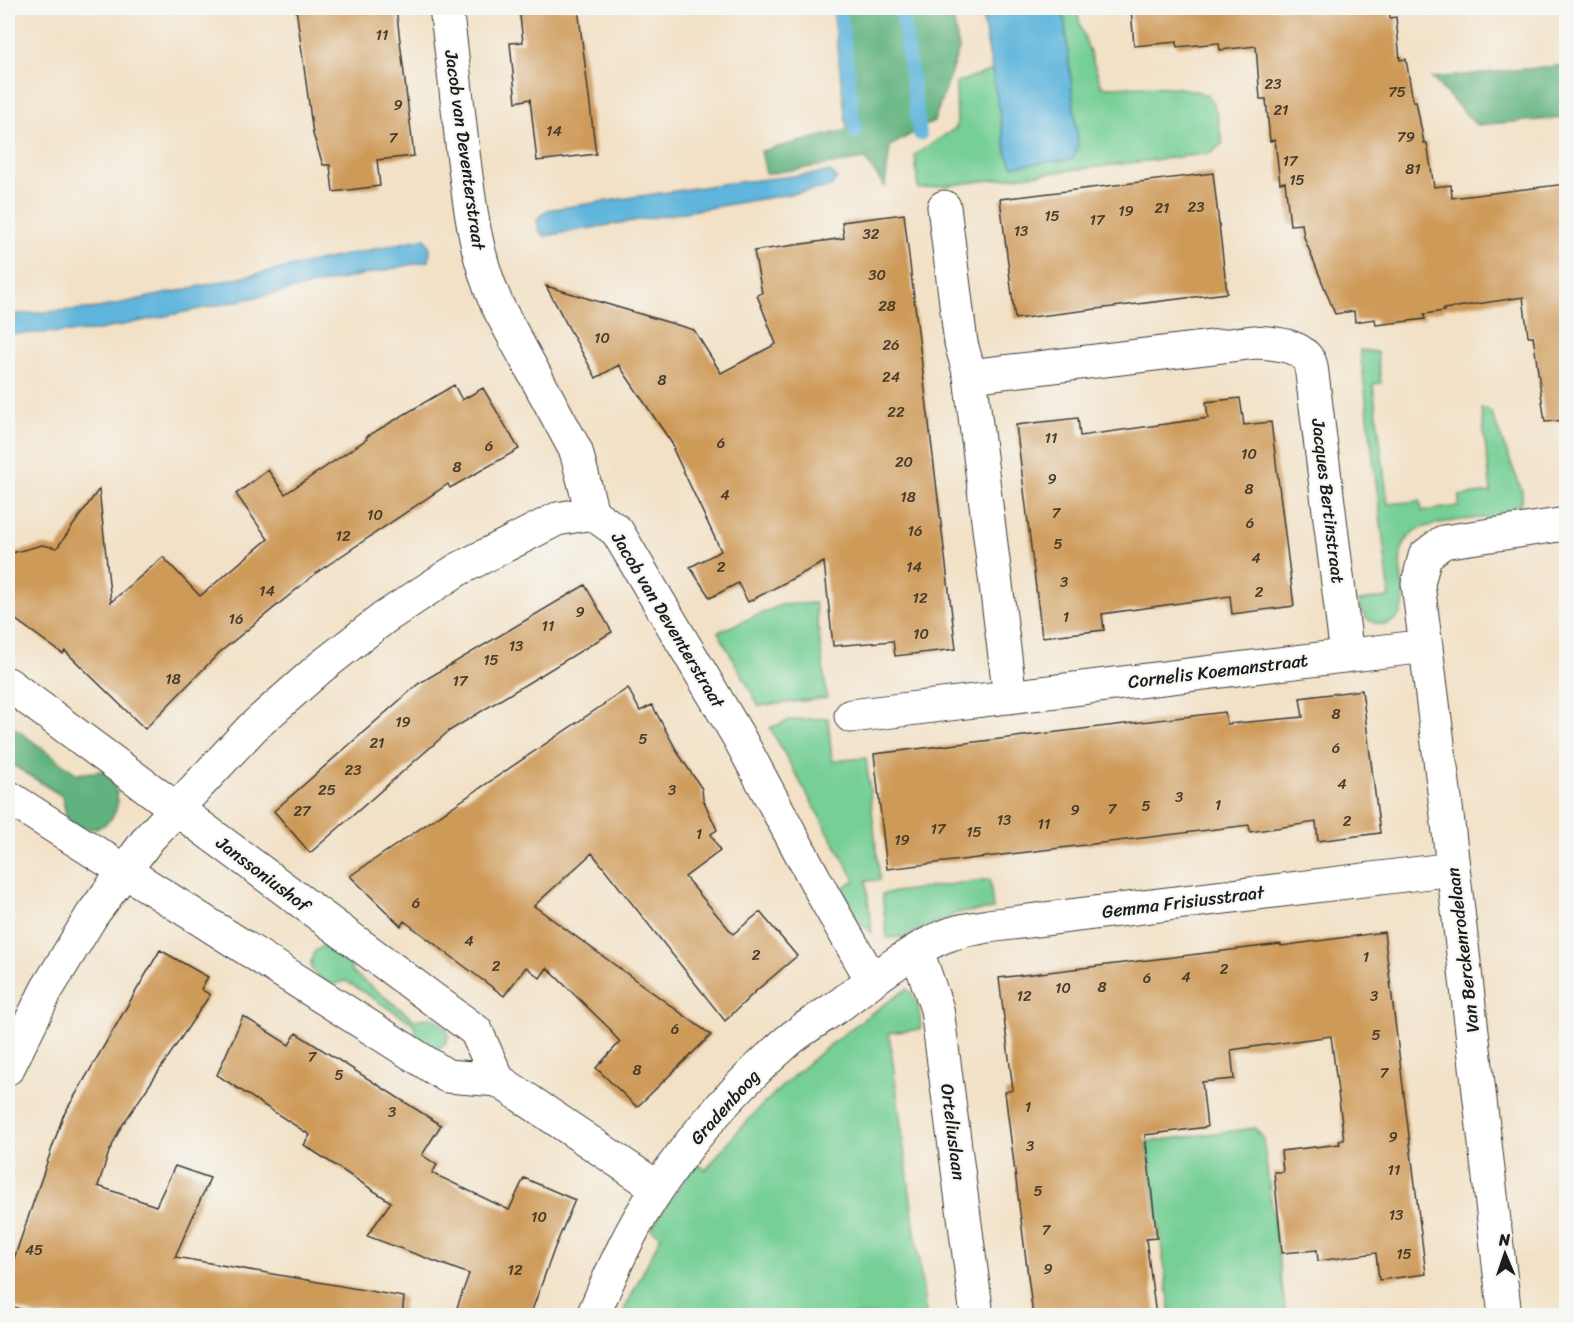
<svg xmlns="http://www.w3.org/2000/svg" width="1574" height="1323" viewBox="0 0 1574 1323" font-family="Sriracha,sans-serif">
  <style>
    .green { fill: #76cf95; stroke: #497658; stroke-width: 1.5 }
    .forest { fill: #60b27e; stroke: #3e674d; stroke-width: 1.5 }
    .water { fill: #5fb5dc; stroke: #3e687c; stroke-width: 1.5 }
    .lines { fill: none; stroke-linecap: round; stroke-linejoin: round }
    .stream { stroke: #5fb5dc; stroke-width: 14 }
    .building { fill: #ce9a58 }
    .minor-casing { stroke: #3c3a36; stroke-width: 35 }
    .minor { stroke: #fff; stroke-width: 33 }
    .labels { text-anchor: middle; stroke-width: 4.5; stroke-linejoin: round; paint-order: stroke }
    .number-label { font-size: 15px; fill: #483c2b }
    .street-label { font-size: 18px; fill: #1c1c1c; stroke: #f6f6f2 }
  </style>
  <rect width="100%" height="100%" fill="#f6f6f2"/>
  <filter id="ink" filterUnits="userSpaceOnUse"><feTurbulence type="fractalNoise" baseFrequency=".0167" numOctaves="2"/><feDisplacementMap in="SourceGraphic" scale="12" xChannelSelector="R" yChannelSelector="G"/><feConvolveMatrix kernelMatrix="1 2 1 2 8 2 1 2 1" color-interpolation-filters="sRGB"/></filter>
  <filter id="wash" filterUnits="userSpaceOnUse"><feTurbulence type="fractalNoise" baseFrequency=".008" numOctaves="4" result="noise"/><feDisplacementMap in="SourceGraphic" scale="24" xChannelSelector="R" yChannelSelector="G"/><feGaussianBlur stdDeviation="1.35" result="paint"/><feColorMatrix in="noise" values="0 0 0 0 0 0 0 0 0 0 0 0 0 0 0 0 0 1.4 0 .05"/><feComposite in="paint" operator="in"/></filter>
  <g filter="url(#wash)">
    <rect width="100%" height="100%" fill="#f2e1c6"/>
    <path class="green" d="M1063 8H1078L1079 22 1102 87C1123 87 1198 82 1211 99 1218 110 1219 130 1223 143L1211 153 918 189 915 155 957 127 956 83 992 70 1007 155 1013 166 1078 145Z
      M1360 350 1377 352 1381 383 1373 384 1388 504 1420 501 1422 511 1459 506V496L1491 492 1481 409H1486L1491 412 1522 491C1523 504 1519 510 1508 516 1487 518 1422 520 1409 536 1389 561 1411 591 1401 612 1390 634 1360 624 1359 601L1390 597Z
      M815 603 827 698 759 706 718 632 781 605Z
      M828 718 832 761 866 758 880 880 866 881 872 933 857 920 842 888 855 880 770 728 790 720Z
      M990 879 993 909 957 913 906 937 887 938 882 894Z
      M326 944 333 945 349 955 352 972 415 1020 432 1017C445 1026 457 1035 440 1048H430L418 1040 414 1024 346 981 330 985C315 974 306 972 314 952Z
      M907 989C920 998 919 1013 921 1029L889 1033 926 1315 621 1316 661 1236 651 1229 695 1163 706 1170C758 1100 834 1037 907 989Z
      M1255 1128 1263 1138 1286 1315H1171L1147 1142Z"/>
    <path class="forest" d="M833 8H951L959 49 934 121 890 146 885 187 865 159 766 174 761 151 847 130Z
      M1566 65V118L1476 125 1432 78Z
      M8 723 77 774 101 771C134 794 113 838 79 827 75 826 71 822 67 819L62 796 8 762Z"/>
    <path class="water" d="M981 8H1063L1078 145 1073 159 1013 166 1007 155Z
      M830 172 837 178 831 187 545 236 539 231 537 219 547 210 722 184Z
      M425 238 430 248 429 261 94 331 8 334V315L99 308Z"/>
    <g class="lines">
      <path class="stream" d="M840 8 855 132
        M902 13 920 134"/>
    </g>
    <g id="blocks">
      <path class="building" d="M296 8H396L414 156 377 160 380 186 333 192 330 165H323L313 134Z
        M519 8H578L596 154 537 161 530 99 516 102 510 43 523 42Z
        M1131 8H1389L1390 18 1396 17 1400 60 1406 59 1413 101H1416L1424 143H1427L1434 187 1451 185 1452 198 1566 184V420L1545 422 1533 336H1528L1523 297 1444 309V311L1424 314 1425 319 1376 325 1375 319 1355 322 1354 311 1335 314 1304 237 1302 224 1290 225 1285 182 1280 183 1275 140 1270 141 1266 99H1260L1256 46 1220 50 1219 43 1177 47V42L1134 46Z
        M1213 173 1227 293 1015 319 1000 199Z
        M904 214 956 649 895 656 893 641 833 646 824 562 748 602 738 583 710 598 690 567 721 551 673 449 675 448 619 365 596 378 546 286 694 330 721 373 776 344 757 295 762 293 754 251 844 238 842 222Z
        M454 385 462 400 483 388 519 449 450 488 448 484 319 571 219 653 145 729 65 651 63 654 8 614V554L42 545 57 548 99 489 111 602 163 557 200 596 268 539 236 494 268 470 285 494 367 439 366 437Z
        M1240 398 1244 425 1271 422 1294 606 1232 614 1230 596 1102 614 1104 630 1042 637 1016 425 1078 418 1080 436 1208 418 1206 402Z
        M585 585 612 632 449 731 310 853 274 811 418 684Z
        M628 688 640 711 652 705 678 753 702 789 703 799 717 830 711 834 720 851 685 877 733 934 760 912 797 956 757 990 725 1021 592 853 534 906 711 1035 637 1107 596 1068 620 1042 611 1032 612 1031 547 968 540 978 526 967 504 996 404 921 401 926 350 876Z
        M1362 690 1380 833 1318 841 1316 822 1250 832 1249 825 887 869 874 754 1225 712 1227 724 1303 717 1300 698Z
        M1384 932 1426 1274 1379 1280 1376 1253 1318 1261 1317 1250 1282 1253 1274 1172H1283L1281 1151 1340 1144 1339 1141 1344 1140 1331 1036 1231 1050 1234 1079 1202 1082 1207 1127 1145 1135 1157 1238 1146 1239 1156 1316H1033L1005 1092 1013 1090 999 978 1281 944V946Z
        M160 950 208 977 201 989 210 995 121 1127 109 1152 98 1186 156 1206 175 1166 210 1178 175 1257 404 1297 402 1316H39L8 1305V1276L63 1116Z
        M243 1016 289 1045 296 1033 441 1125 422 1155 437 1165 432 1173 509 1210 524 1178 575 1200 555 1247 530 1316H454L469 1274 367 1236 391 1202 304 1145 310 1135 217 1075Z"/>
    </g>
  </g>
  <g filter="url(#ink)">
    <use href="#blocks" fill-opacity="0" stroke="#3c3a36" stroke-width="1.5"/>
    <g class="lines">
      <g class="minor-casing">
        <path id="minor" d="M446 8C452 53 457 99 462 144 469 200 474 253 497 305L576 451 592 513 617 531 738 736 826 900 872 980
          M944 207 961 343 970 376 1010 697
          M970 376 1255 342C1272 343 1302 344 1310 363 1312 369 1312 376 1313 382L1347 656
          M8 684 476 1031 498 1080
          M851 716 1426 646
          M8 797 447 1076 498 1080 658 1188
          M917 951 937 1009 977 1316
          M8 1068 47 989 92 915 149 838 252 728 321 667 384 618 457 570 557 519 592 513
          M593 1316C607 1282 622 1248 640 1217 679 1151 731 1090 789 1040 805 1027 824 1016 841 1004 870 982 914 947 948 935 960 930 975 929 988 926L1453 869
          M1505 1316 1446 807 1418 584 1425 556 1443 542 1566 524"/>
      </g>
      <use href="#minor" class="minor"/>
    </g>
  </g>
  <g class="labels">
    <g class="number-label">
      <text x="382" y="40">11</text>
      <text x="1273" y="89">23</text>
      <text x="1397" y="97">75</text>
      <text x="398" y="110">9</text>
      <text x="1281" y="115">21</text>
      <text x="554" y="136">14</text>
      <text x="1406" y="142">79</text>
      <text x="393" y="143">7</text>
      <text x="1290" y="166">17</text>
      <text x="1413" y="174">81</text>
      <text x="1297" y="185">15</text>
      <text x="1196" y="212">23</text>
      <text x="1162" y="213">21</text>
      <text x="1126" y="216">19</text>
      <text x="1052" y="221">15</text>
      <text x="1097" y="225">17</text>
      <text x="1021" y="236">13</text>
      <text x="871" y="239">32</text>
      <text x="877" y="280">30</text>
      <text x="887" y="311">28</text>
      <text x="602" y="343">10</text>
      <text x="891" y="350">26</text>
      <text x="891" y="382">24</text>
      <text x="662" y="385">8</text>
      <text x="896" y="417">22</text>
      <text x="1051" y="443">11</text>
      <text x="721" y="448">6</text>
      <text x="489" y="451">6</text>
      <text x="1249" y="459">10</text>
      <text x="904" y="467">20</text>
      <text x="457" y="472">8</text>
      <text x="1052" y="484">9</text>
      <text x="1249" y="494">8</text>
      <text x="725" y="500">4</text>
      <text x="908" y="502">18</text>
      <text x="1056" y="518">7</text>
      <text x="375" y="520">10</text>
      <text x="1250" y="528">6</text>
      <text x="915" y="536">16</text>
      <text x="343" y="541">12</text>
      <text x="1058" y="549">5</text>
      <text x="1256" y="563">4</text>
      <text x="721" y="572">2</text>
      <text x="914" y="572">14</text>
      <text x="1064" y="587">3</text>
      <text x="267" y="596">14</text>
      <text x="1259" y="597">2</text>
      <text x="920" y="603">12</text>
      <text x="580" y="617">9</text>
      <text x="1066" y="622">1</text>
      <text x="236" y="624">16</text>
      <text x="548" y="631">11</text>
      <text x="921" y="639">10</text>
      <text x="516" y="651">13</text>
      <text x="491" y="665">15</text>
      <text x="173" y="684">18</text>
      <text x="460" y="686">17</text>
      <text x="1336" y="719">8</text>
      <text x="403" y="727">19</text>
      <text x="643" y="744">5</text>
      <text x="377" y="748">21</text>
      <text x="1336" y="753">6</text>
      <text x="353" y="775">23</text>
      <text x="1342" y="789">4</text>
      <text x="327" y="795">25</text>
      <text x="672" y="795">3</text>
      <text x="1179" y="802">3</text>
      <text x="1218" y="810">1</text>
      <text x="1146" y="811">5</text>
      <text x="1112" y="814">7</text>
      <text x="1075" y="815">9</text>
      <text x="302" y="816">27</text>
      <text x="1004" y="825">13</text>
      <text x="1347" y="826">2</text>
      <text x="1044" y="829">11</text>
      <text x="938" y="834">17</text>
      <text x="974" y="837">15</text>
      <text x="699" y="839">1</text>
      <text x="902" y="845">19</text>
      <text x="416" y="908">6</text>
      <text x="469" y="946">4</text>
      <text x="756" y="960">2</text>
      <text x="1366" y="962">1</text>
      <text x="496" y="971">2</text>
      <text x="1224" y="974">2</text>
      <text x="1186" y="982">4</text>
      <text x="1147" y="983">6</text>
      <text x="1102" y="992">8</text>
      <text x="1063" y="993">10</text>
      <text x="1024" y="1001">12</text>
      <text x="1374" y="1001">3</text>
      <text x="675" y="1034">6</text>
      <text x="1376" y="1040">5</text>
      <text x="312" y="1062">7</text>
      <text x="637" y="1075">8</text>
      <text x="1384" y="1078">7</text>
      <text x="339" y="1080">5</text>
      <text x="1028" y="1112">1</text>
      <text x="392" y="1117">3</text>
      <text x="1393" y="1142">9</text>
      <text x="1030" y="1151">3</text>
      <text x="1394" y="1175">11</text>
      <text x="1038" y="1196">5</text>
      <text x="1396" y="1220">13</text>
      <text x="539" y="1222">10</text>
      <text x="1046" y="1235">7</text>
      <text x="34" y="1255">45</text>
      <text x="1404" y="1259">15</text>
      <text x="1048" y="1274">9</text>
      <text x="515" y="1275">12</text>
    </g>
    <g class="street-label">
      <text transform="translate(465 150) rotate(82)" y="6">Jacob van Deventerstraat</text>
      <text transform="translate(1328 501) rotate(83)" y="6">Jacques Bertinstraat</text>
      <text transform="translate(668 620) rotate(59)" y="6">Jacob van Deventerstraat</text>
      <text transform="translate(1218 671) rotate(-7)" y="6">Cornelis Koemanstraat</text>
      <text transform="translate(263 874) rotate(37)" y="6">Janssoniushof</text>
      <text transform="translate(1183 902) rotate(-7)" y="6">Gemma Frisiusstraat</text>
      <text transform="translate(1463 950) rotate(-97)" y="6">Van Berckenrodelaan</text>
      <text transform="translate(725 1107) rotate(-48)" y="6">Gradenboog</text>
      <text transform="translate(953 1132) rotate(83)" y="6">Orteliuslaan</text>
    </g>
  </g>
  <rect width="1574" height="1323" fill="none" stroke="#f6f6f2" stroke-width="30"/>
  <g transform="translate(1505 1254) rotate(358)" stroke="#f6f6f2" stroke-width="4.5" paint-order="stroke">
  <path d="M0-4.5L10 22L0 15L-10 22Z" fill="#1c1c1c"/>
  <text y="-9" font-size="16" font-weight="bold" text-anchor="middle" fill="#1c1c1c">N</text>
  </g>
</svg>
